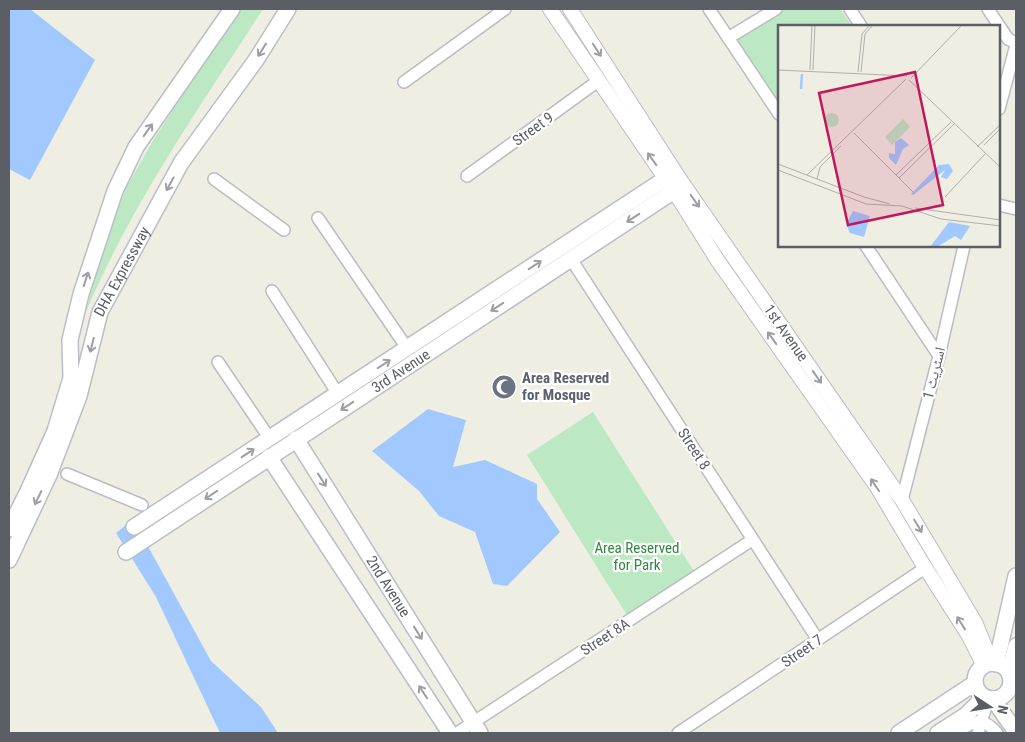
<svg xmlns="http://www.w3.org/2000/svg" width="1025" height="742" viewBox="0 0 1025 742" font-family="'Roboto Condensed','Noto Naskh Arabic',sans-serif">
<style>
.green{fill:#bde8c4}
.water{fill:#a2c9ff}
.lines{fill:none;stroke-linecap:round;stroke-linejoin:round}
.minor-casing{stroke:#bbbcc3;stroke-width:14}
.tertiary-casing{stroke:#bbbcc3;stroke-width:16}
.secondary-casing{stroke:#bbbec5;stroke-width:18}
.minor{stroke:#fff;stroke-width:11}
.tertiary{stroke:#fff;stroke-width:14}
.secondary{stroke:#fff;stroke-width:15}
.oneway{stroke:#9d9ea3}
.labels{text-anchor:middle;stroke-width:4.5;stroke-linejoin:round;paint-order:stroke}
.street-label{font-size:15px;fill:#5b5e65;stroke:#fff}
.worship-label{font-size:15px;font-weight:bold;fill:#5b616d;stroke:#fff;text-anchor:start}
.park-label{font-size:15px;fill:#2f8740;stroke:#fff}
.inset-river{fill:none;stroke:#a2c9ff;stroke-width:2.5}
.inset-road{fill:none;stroke:#b0b0ad;stroke-width:1}
.view{fill:#c2185b;fill-opacity:0.15;stroke:#c2185b;stroke-width:2.5}
.inset-edge{fill:none;stroke:#5b5e65;stroke-width:2.5}
</style>
<rect width="100%" height="100%" fill="#efeee3"/>
<!-- green -->
<g class="green">
<path d="M239,9h24c-63,98 -131,194 -177,303l12,-49 28,-75 28,-49z"/>
<polygon points="781,9 840,9 852,26 779,26 779,102 735,36"/>
<polygon points="593,412 697,576 630,620 527,455"/>
</g>
<!-- water -->
<g class="water">
<polygon points="9,9 30,9 95,60 30,180 9,169"/>
<polygon points="428,409 466,420 453,467 485,460 537,484 537,499 560,532 507,586 493,584 475,532 439,516 419,491 372,451"/>
<polygon points="133,519 211,661 261,707 278,733 220,733 156,597 116,533"/>
</g>
<g class="lines">
<defs>
<g id="minor">
<polyline points="709,9 779,114"/>
<polyline points="850,9 861,26"/>
<polyline points="988,9 1008,39 1016,43"/>
<polyline points="728,38 776,9"/>
<polyline points="404,82 505,9"/>
<polyline points="999,109 1016,45"/>
<polyline points="467,176 598,81"/>
<polyline points="214,179 284,230"/>
<polyline points="999,205 1016,209"/>
<polyline points="318,218 407,348"/>
<polyline points="866,246 939,356"/>
<polyline points="571,259 818,640"/>
<polyline points="272,291 338,394"/>
<polyline points="218,362 270,439"/>
<polyline points="67,474 142,505"/>
<polyline points="902,500 939,356 964,246"/>
<polyline points="457,733 752,540"/>
<polyline points="678,733 925,568"/>
<path d="M955,733c17,-11 27,-18 42,0"/>
<polyline points="978,733 988,699"/>
</g>
<g id="tertiary">
<polyline points="550,9 674,191 718,261 877,487 921,561 969,636 984,666"/>
<polyline points="570,9 681,181 902,500 975,622 992,664"/>
</g>
<g id="secondary">
<path id="s1" d="M296,439l184,294"/>
<polyline points="269,457 450,733"/>
<polyline points="134,527 665,179"/>
<polyline points="9,529 28,491 55,431 71,378 70,340 81,294 115,191 136,147 232,9"/>
<path id="s2" d="M126,552l548,-361"/>
<path id="s3" d="M9,560l40,-85 30,-79 21,-84 81,-149 75,-103 32,-51"/>
<circle cx="993" cy="681" r="18"/>
<polyline points="996,664 1016,576"/>
<polyline points="1009,673 1016,646"/>
<polyline points="993,699 1016,732"/>
<polyline points="899,733 975,683"/>
<polyline points="938,733 966,715 984,697"/>
</g>
</defs>
<!-- minor casing -->
<use href="#minor" class="minor-casing"/>
<!-- tertiary casing -->
<use href="#tertiary" class="tertiary-casing"/>
<!-- secondary casing -->
<use href="#secondary" class="secondary-casing"/>
<!-- minor -->
<use href="#minor" class="minor"/>
<!-- tertiary -->
<use href="#tertiary" class="tertiary"/>
<!-- secondary -->
<use href="#secondary" class="secondary"/>
</g>
<!-- one-way arrows -->
<defs><path id="oneway-shaft" d="M-6 0H5M1.5-3L5.5 0L1.5 3" fill="none" stroke-width="1.6" stroke-linecap="round" stroke-linejoin="round" transform="scale(1.25)"/></defs>
<g class="oneway">
<use href="#oneway-shaft" transform="translate(262 50) rotate(122)"/>
<use href="#oneway-shaft" transform="translate(597 50) rotate(57)"/>
<use href="#oneway-shaft" transform="translate(148 130) rotate(-55)"/>
<use href="#oneway-shaft" transform="translate(652 159) rotate(-125)"/>
<use href="#oneway-shaft" transform="translate(170 184) rotate(119)"/>
<use href="#oneway-shaft" transform="translate(695 201) rotate(55)"/>
<use href="#oneway-shaft" transform="translate(633 218) rotate(147)"/>
<use href="#oneway-shaft" transform="translate(535 265) rotate(-33)"/>
<use href="#oneway-shaft" transform="translate(86 279) rotate(-72)"/>
<use href="#oneway-shaft" transform="translate(497 307) rotate(147)"/>
<use href="#oneway-shaft" transform="translate(772 338) rotate(-125)"/>
<use href="#oneway-shaft" transform="translate(92 345) rotate(104)"/>
<use href="#oneway-shaft" transform="translate(384 364) rotate(-33)"/>
<use href="#oneway-shaft" transform="translate(817 377) rotate(55)"/>
<use href="#oneway-shaft" transform="translate(347 406) rotate(147)"/>
<use href="#oneway-shaft" transform="translate(248 453) rotate(-33)"/>
<use href="#oneway-shaft" transform="translate(322 480) rotate(58)"/>
<use href="#oneway-shaft" transform="translate(875 485) rotate(-124)"/>
<use href="#oneway-shaft" transform="translate(211 495) rotate(146)"/>
<use href="#oneway-shaft" transform="translate(38 498) rotate(116)"/>
<use href="#oneway-shaft" transform="translate(918 526) rotate(59)"/>
<use href="#oneway-shaft" transform="translate(961 623) rotate(-122)"/>
<use href="#oneway-shaft" transform="translate(418 633) rotate(58)"/>
<use href="#oneway-shaft" transform="translate(423 692) rotate(-123)"/>
</g>
<!-- icons -->
<defs>
<symbol id="mosque-disc" viewBox="-11 -11 22 22"><circle r="9.5" fill="#6b7280" stroke="#fff"/><path d="M3.5-4.9A6 6 0 1 0 3.5 4.9A5 5 0 1 1 3.5-4.9Z" fill="#fff"/></symbol>
</defs>
<g fill-rule="evenodd">
<use href="#mosque-disc" x="490" y="373" width="28" height="28"/>
</g>
<g class="labels">
<!-- street labels -->
<g class="street-label">
<text transform="translate(533 129) rotate(-36)" y="5">Street 9</text>
<text dy="5" stroke="none"><textPath href="#s3" startOffset="311">DHA Expressway</textPath></text>
<text transform="translate(786 333) rotate(55)" y="5">1st Avenue</text>
<text dy="5" stroke="none"><textPath href="#s2" startOffset="329">3rd Avenue</textPath></text>
<text transform="translate(934 373) rotate(-76)" y="5">اسٹریٹ 1</text>
<text transform="translate(694 449) rotate(57)" y="5">Street 8</text>
<text dy="5" stroke="none"><textPath href="#s1" startOffset="174">2nd Avenue</textPath></text>
<text transform="translate(605 637) rotate(-33)" y="5">Street 8A</text>
<text transform="translate(802 651) rotate(-34)" y="5">Street 7</text>
</g>
<!-- worship labels -->
<g class="worship-label">
<text x="522" y="383">Area Reserved<tspan x="522" dy="17">for Mosque</tspan></text>
</g>
<!-- park labels -->
<g class="park-label">
<text x="637" y="553">Area Reserved<tspan x="637" dy="17">for Park</tspan></text>
</g>
</g>
<!-- overview -->
<g transform="translate(778 25)">
<rect width="222" height="222" fill="#efeee3"/>
<path d="M47 95a7 7 0 1 1 14 0a7 7 0 1 1-14 0ZM125,94l7,8 -18,18 -7,-8z" fill="#bde8c4"/>
<path d="M123,113l8,7 -6,4 -7,16 -7,-7v-5l6,1v-12zM171,139l4,7 -6,8 -6,-2 4,-7 -32,25 -2,-1 28,-29zM75,186l17,5 -6,21 -14,-4 -4,-9zM171,197l21,4 -9,14 -6,-4 -18,11h-7z" fill="#a2c9ff"/>
<path class="inset-river" d="M23,64l1,-15"/>
<path class="inset-road" d="M0,45l129,6M32,45l2,-45M35,45l2,-45M80,47l4,-38 8,-9M83,47l4,-38 8,-9M133,53l51,-53M131,55l92,88M76,108l61,61M206,120l16,-16M199,122l24,-23M0,139l86,33 26,7M0,145l88,34 36,2 39,13 60,7M29,150l99,-96M118,150l55,-53M121,153l55,-54M39,154l3,-12 21,-21M167,172l40,-43M137,183l86,12"/>
<path class="view" d="M137,47l28,133 -95,20 -29,-132z"/>
<rect width="222" height="222" class="inset-edge"/>
</g>
<!-- border -->
<rect width="1025" height="742" fill="none" stroke="#5b5e65" stroke-width="20"/>
<!-- north arrow -->
<g transform="translate(990 707) rotate(102)" stroke="#ffffff" stroke-width="4" paint-order="stroke">
<path d="M0-4L9 19L0 12L-9 19Z" fill="#5b5e65"/>
<text y="-8" font-size="14" font-weight="bold" text-anchor="middle" fill="#5b5e65">N</text>
</g>
</svg>
